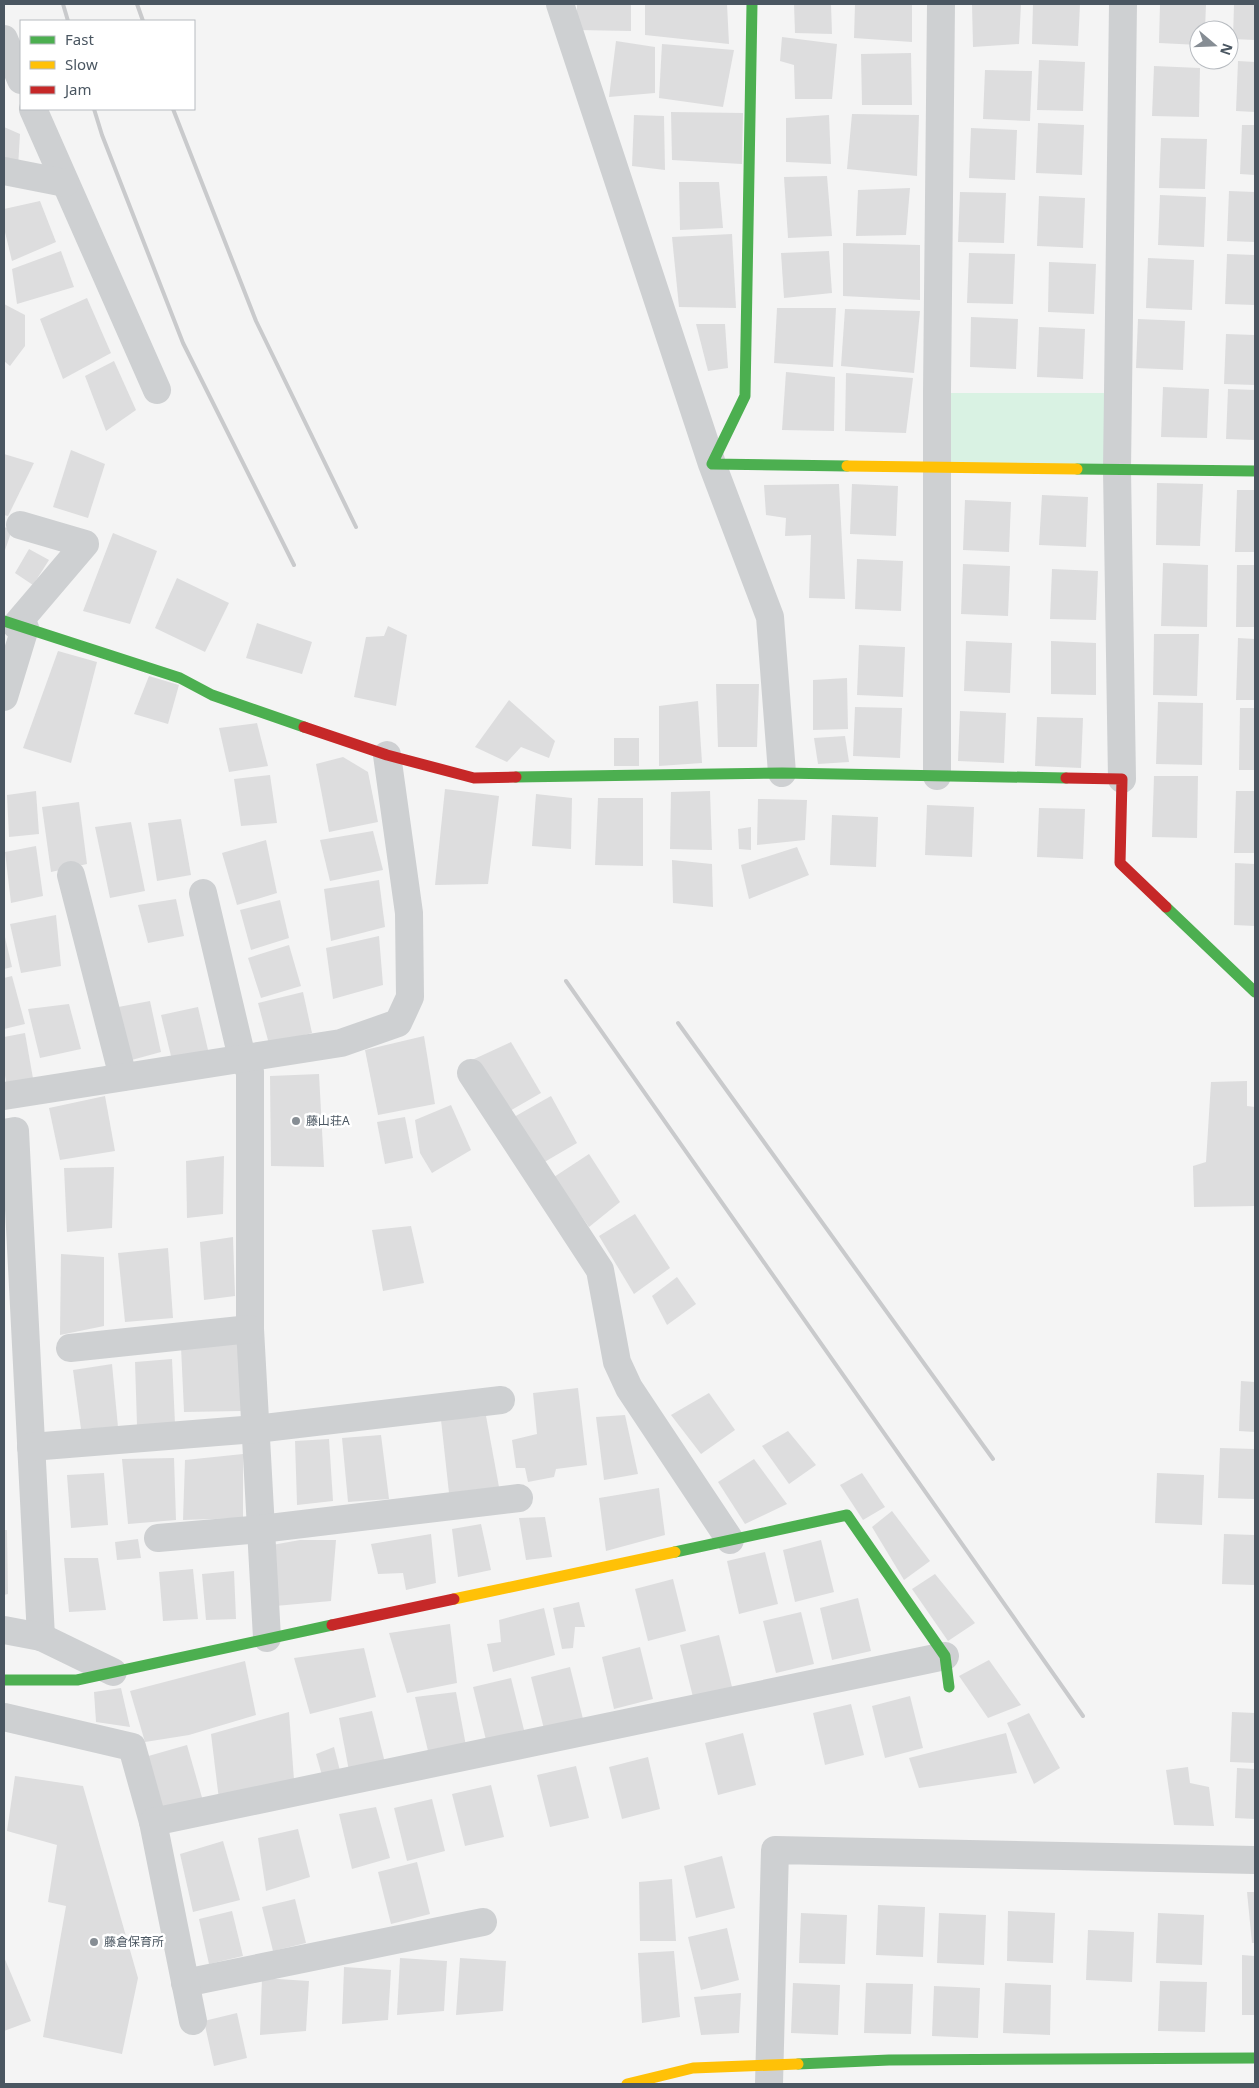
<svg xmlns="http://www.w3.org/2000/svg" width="1259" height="2088" viewBox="0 0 1259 2088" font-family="'Noto Sans','Noto Sans JP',sans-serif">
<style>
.green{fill:#d9f2e3}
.building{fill:#ddddde}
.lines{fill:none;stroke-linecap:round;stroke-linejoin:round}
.street{stroke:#ced0d2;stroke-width:28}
.fast{stroke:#4caf50;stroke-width:11}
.slow{stroke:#ffc107;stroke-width:11}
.jam{stroke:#c62828;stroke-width:11}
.rail{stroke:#c9cacc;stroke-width:4}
.poi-dot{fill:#868d94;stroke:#fff;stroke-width:2}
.labels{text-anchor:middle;stroke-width:5;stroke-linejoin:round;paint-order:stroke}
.poi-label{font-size:12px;fill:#4a5661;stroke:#fff;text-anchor:start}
</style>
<rect width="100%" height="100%" fill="#f4f4f4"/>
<!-- green -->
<polygon class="green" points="937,393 1119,393 1117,470 937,468"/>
<!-- building -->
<g class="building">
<polygon points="577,4 631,4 631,31 577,30"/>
<polygon points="645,4 727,4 729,44 645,35"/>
<polygon points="794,4 831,4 832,34 795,33"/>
<polygon points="855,4 912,4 912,42 854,38"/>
<polygon points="972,4 1021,4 1019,44 973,47"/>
<polygon points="1033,4 1080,4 1078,46 1032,44"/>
<polygon points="1160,4 1206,4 1205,30 1199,30 1199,45 1159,43"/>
<polygon points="1234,4 1255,4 1255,40 1233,39"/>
<polygon points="782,37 837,44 832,99 795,99 794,65 780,61"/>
<polygon points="616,41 655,47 655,93 609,97"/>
<polygon points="662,44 734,50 723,107 659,98"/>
<polygon points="911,53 912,105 862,105 861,54"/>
<polygon points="1039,60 1085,62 1083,111 1037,110"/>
<polygon points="1238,61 1255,62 1255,112 1236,111"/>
<polygon points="1154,66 1200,68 1199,117 1152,116"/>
<polygon points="985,70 1032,71 1030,121 983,119"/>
<polygon points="671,112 743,113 742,164 672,160"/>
<polygon points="852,114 919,115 917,176 847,169"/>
<polygon points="634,115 664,116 665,170 632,166"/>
<polygon points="829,115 831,164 786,162 786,118"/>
<polygon points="1038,123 1084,125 1082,175 1036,173"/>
<polygon points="1242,125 1255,125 1255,175 1240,174"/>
<polygon points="4,127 20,134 18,167 4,164"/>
<polygon points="971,128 1017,130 1015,180 969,178"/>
<polygon points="1161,138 1207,139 1205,189 1159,188"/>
<polygon points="827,176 832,236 788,238 784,177"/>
<polygon points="679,182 719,182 723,228 680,230"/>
<polygon points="910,188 906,235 856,236 858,190"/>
<polygon points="1229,191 1255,192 1255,242 1227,241"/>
<polygon points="960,192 1006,193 1004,243 958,242"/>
<polygon points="1160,195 1206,197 1204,247 1158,245"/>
<polygon points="1039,196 1085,198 1083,248 1037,246"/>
<polygon points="40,201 56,242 12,261 4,228 4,209"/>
<polygon points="732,234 736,308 679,307 672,237"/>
<polygon points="843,243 920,245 920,300 843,296"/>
<polygon points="61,251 74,287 17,304 12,269"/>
<polygon points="829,251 832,293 784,298 781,253"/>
<polygon points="969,253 1015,254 1013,304 967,303"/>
<polygon points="1227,254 1255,255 1255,305 1225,304"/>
<polygon points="1148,258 1194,260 1192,310 1146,308"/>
<polygon points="1049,262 1096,264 1094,314 1048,312"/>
<polygon points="87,298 111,353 63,379 40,319"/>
<polygon points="4,304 25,315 25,346 10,366 4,361"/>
<polygon points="777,308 836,308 833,367 774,363"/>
<polygon points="845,309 920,311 914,373 841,366"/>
<polygon points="971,317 1018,319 1016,369 970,367"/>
<polygon points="1138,319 1185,321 1183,370 1136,368"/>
<polygon points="696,324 725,324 728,368 708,371"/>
<polygon points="1039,327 1085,329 1083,379 1037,377"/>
<polygon points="1226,334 1255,335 1255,385 1224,384"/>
<polygon points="114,361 136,410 106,431 85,376"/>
<polygon points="786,372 835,377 834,431 782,430"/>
<polygon points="846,373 913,378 906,433 845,431"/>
<polygon points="1163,387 1209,389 1207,438 1161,437"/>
<polygon points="1228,389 1255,390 1255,440 1226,439"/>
<polygon points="71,450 105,464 88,518 53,507"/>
<polygon points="4,454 34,463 8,516 4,515"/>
<polygon points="1157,483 1203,484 1200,546 1156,545"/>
<polygon points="839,484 845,599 809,598 811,535 785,536 786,518 766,515 764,485"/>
<polygon points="852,484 898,486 896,536 850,534"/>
<polygon points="1237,490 1255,490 1255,552 1235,552"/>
<polygon points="1042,495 1088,497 1086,547 1039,545"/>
<polygon points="965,500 1011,502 1009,552 963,550"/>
<polygon points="4,527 12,530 4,553"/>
<polygon points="113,533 157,551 130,624 83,611"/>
<polygon points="29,549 49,560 33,585 15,573"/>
<polygon points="857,559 903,561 901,611 855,609"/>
<polygon points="1163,563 1208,565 1207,627 1161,626"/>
<polygon points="963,564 1010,566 1008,616 961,614"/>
<polygon points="1237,565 1255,565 1255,627 1236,627"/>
<polygon points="1052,569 1098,571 1096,620 1050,619"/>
<polygon points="177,578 229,603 205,652 155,628"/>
<polygon points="257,623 312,642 302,674 246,658"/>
<polygon points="388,626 407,635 396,706 354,697 366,637 384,636"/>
<polygon points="1154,634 1199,634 1197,696 1153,695"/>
<polygon points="1238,638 1255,639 1255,700 1236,700"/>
<polygon points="966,641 1012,643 1010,693 964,691"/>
<polygon points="1051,641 1096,643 1096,695 1051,694"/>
<polygon points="859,645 905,647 903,697 857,695"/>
<polygon points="58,651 97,662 71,763 23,748"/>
<polygon points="149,676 179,685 168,724 134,714"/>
<polygon points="847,678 848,729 813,730 813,680"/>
<polygon points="716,684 759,684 757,747 718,747"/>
<polygon points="509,700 555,741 549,758 521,747 507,762 475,747"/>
<polygon points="698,701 702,763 659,766 659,706"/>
<polygon points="1158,702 1203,703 1202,765 1156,764"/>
<polygon points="855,707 902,708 900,758 853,756"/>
<polygon points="1240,708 1255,708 1255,770 1239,770"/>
<polygon points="960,711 1006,713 1004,763 958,761"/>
<polygon points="1037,717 1083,718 1081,768 1035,766"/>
<polygon points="257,723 268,766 229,772 219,728"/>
<polygon points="845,736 849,762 818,764 814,738"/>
<rect x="614" y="738" width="25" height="28"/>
<polygon points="343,757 368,772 378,822 329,832 316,764"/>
<polygon points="270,775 277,823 241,826 234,779"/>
<polygon points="1154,776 1198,776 1197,838 1152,837"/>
<polygon points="445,789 499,796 488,884 435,885"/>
<polygon points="36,791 39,834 9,837 7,795"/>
<polygon points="710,791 712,850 670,849 671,792"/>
<polygon points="1236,791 1255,791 1255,853 1234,853"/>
<polygon points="536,794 572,798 571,849 532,846"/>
<polygon points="598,798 643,798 643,866 595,865"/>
<polygon points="758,799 807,800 805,840 757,845"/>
<polygon points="79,802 87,864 51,872 42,807"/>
<polygon points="927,805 974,807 972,857 925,855"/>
<polygon points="1039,808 1085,809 1083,859 1037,857"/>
<polygon points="832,815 878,817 876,867 830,865"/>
<polygon points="181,819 191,875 157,881 148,823"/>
<polygon points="131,822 145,891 110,898 95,827"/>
<polygon points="751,827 751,850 739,849 738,829"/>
<polygon points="373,831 383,870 330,881 320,840"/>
<polygon points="266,840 277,893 237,905 222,853"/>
<polygon points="36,846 43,896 11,903 5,852"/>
<polygon points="797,847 809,875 749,899 741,865"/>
<polygon points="672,860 712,864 713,907 673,903"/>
<polygon points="1235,863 1255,864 1255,926 1234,925"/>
<polygon points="379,880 385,927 331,941 324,889"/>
<polygon points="176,899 184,936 148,943 138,905"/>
<polygon points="280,900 289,938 251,950 240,910"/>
<polygon points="56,915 61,966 21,973 10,924"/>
<polygon points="4,933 12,967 4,969"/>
<polygon points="379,936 383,985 333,999 326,948"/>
<polygon points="289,945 301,986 261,998 248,958"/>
<polygon points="12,976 25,1024 4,1029 4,978"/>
<polygon points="303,992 312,1033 269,1044 258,1003"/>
<polygon points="150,1001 161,1052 128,1061 113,1008"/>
<polygon points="69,1004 81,1049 40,1058 28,1009"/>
<polygon points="198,1007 208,1050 172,1060 161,1015"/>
<polygon points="25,1033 34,1084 7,1088 4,1069 4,1037"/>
<polygon points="424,1036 435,1104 378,1115 365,1050"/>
<polygon points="511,1042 541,1093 508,1112 472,1060"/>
<polygon points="319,1074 324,1167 271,1166 270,1076"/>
<polygon points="1247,1081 1247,1106 1255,1107 1255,1206 1194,1207 1193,1166 1206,1162 1211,1082"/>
<polygon points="105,1096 115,1151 60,1160 49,1108"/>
<polygon points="551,1096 577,1143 541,1164 514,1117"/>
<polygon points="451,1105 471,1150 432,1173 420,1153 415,1120"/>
<polygon points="405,1117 413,1158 385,1164 377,1122"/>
<polygon points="589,1154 620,1202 589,1227 554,1177"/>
<polygon points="224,1156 223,1214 187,1218 186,1161"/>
<polygon points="114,1167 112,1228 67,1232 64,1168"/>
<polygon points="635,1214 670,1268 634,1294 599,1236"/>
<polygon points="411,1226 424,1283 383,1291 372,1230"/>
<polygon points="233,1237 235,1296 204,1300 200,1242"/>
<polygon points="168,1248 173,1318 125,1322 118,1253"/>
<polygon points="61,1254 104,1257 104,1326 60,1335"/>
<polygon points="677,1277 696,1304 667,1325 652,1296"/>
<polygon points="240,1343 241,1411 184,1412 181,1347"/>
<polygon points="172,1359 175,1424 137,1426 135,1362"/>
<polygon points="112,1364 118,1427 81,1429 73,1370"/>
<polygon points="1241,1381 1255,1382 1255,1432 1239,1431"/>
<polygon points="578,1388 587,1465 556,1469 554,1477 528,1482 525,1468 516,1468 512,1440 537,1434 533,1393"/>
<polygon points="709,1393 735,1430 701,1454 671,1415"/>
<polygon points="625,1415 638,1474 604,1480 596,1417"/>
<polygon points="486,1416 499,1487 449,1493 441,1420"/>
<polygon points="788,1431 816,1465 789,1484 762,1446"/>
<polygon points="381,1435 389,1499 348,1502 342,1438"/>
<polygon points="329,1439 333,1501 297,1505 295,1441"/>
<polygon points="1220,1448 1255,1449 1255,1499 1218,1498"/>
<polygon points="243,1454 243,1518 183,1520 185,1460"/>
<polygon points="174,1458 176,1520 128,1524 122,1459"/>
<polygon points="754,1459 787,1504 745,1524 718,1482"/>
<polygon points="104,1473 108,1525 71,1528 67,1475"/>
<polygon points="862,1473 885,1507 863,1520 840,1485"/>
<polygon points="1157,1473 1204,1475 1202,1525 1155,1523"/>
<polygon points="659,1488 665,1535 606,1551 599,1498"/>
<polygon points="892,1511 930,1561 904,1580 872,1527"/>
<polygon points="545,1517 552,1557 526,1560 519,1518"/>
<polygon points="481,1524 491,1570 458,1577 452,1529"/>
<polygon points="4,1530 7,1530 8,1594 4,1595"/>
<polygon points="431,1534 436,1583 406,1590 403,1573 378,1574 371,1544"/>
<polygon points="1224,1534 1255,1535 1255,1585 1222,1584"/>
<polygon points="138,1539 141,1558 117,1560 115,1542"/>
<polygon points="300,1540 336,1540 331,1601 275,1606 272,1545"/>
<polygon points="821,1540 834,1592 795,1602 783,1550"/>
<polygon points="765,1552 778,1604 739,1614 727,1561"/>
<polygon points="64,1558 98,1558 106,1610 69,1612"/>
<polygon points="193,1569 198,1619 163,1621 159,1572"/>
<polygon points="234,1571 236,1619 206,1620 202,1574"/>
<polygon points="935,1574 975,1623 948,1641 912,1589"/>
<polygon points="673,1579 686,1631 648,1641 635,1589"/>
<polygon points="858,1598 871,1651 832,1660 820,1608"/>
<polygon points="579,1602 585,1627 575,1627 573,1648 562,1649 553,1608"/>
<polygon points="544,1608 555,1655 493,1672 487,1644 501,1642 499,1620"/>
<polygon points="801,1612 814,1664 776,1673 763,1621"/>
<polygon points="450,1624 457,1683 407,1693 389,1633"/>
<polygon points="719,1635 732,1687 693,1697 680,1645"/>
<polygon points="640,1647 653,1699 614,1709 602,1657"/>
<polygon points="364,1648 376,1697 310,1714 294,1658"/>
<polygon points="989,1660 1021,1705 988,1718 959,1676"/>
<polygon points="245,1661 256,1715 189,1735 145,1742 130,1691"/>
<polygon points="570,1667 583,1719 544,1729 531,1677"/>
<polygon points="511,1678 524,1730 486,1740 473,1687"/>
<polygon points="121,1688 130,1727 96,1722 94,1692"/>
<polygon points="456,1692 466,1746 429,1755 415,1697"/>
<polygon points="910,1696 923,1748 885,1758 872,1706"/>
<polygon points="851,1704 864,1755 825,1765 813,1713"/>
<polygon points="372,1711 385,1763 349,1771 339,1718"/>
<polygon points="289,1712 294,1780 220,1808 211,1734"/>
<polygon points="1232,1712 1255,1713 1255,1763 1230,1762"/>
<polygon points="1029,1713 1060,1768 1034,1784 1007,1723"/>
<polygon points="743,1733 756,1785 718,1795 705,1743"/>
<polygon points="1006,1733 1017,1773 919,1788 909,1758"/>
<polygon points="187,1745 203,1801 158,1815 145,1757"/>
<polygon points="334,1747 341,1775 323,1779 316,1754"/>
<polygon points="648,1757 660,1809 622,1819 609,1767"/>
<polygon points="576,1766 589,1818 550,1827 537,1775"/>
<polygon points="1188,1767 1190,1783 1209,1787 1214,1826 1174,1825 1166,1770"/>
<polygon points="1237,1768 1255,1769 1255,1819 1235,1818"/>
<polygon points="15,1776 83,1786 138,1978 122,2054 43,2037 66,1906 48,1902 57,1845 7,1831"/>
<polygon points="491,1785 504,1837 465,1846 452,1794"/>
<polygon points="432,1799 445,1851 407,1861 394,1808"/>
<polygon points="376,1807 390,1858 352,1869 339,1814"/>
<polygon points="298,1829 310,1877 266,1891 258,1838"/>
<polygon points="223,1841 240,1900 193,1912 180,1854"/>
<polygon points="722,1856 735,1908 696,1918 684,1866"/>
<polygon points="417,1862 430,1914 391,1924 378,1872"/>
<polygon points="672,1879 676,1941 640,1941 639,1882"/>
<polygon points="1247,1892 1255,1892 1255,1943 1252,1943"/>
<polygon points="295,1899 306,1943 273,1951 262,1907"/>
<polygon points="878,1905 925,1907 923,1957 876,1955"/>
<polygon points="232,1911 243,1956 209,1964 199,1919"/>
<polygon points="1008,1911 1055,1913 1053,1963 1007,1961"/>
<polygon points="801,1913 847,1915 845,1964 799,1963"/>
<polygon points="939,1913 986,1915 984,1965 937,1963"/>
<polygon points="1158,1913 1204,1915 1202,1965 1156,1963"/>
<polygon points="727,1928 739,1980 701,1990 688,1937"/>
<polygon points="1088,1930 1134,1932 1132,1982 1086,1980"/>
<polygon points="674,1951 680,2017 642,2023 638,1953"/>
<polygon points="1242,1955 1255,1956 1255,2015 1242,2015"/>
<polygon points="4,1957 31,2021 4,2031"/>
<polygon points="400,1958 447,1961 444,2011 397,2015"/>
<polygon points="460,1958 506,1961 503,2011 456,2015"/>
<polygon points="344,1967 391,1970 388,2020 342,2024"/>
<polygon points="262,1978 309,1981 306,2031 260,2035"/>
<polygon points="1160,1981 1207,1982 1205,2032 1158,2031"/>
<polygon points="793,1983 840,1985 838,2035 791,2033"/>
<polygon points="866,1983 913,1984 911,2034 864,2033"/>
<polygon points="1005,1983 1051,1985 1050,2035 1003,2033"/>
<polygon points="934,1986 980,1988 978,2038 932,2036"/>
<polygon points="741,1993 739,2033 701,2035 694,1997"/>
<polygon points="237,2013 247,2058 214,2066 204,2021"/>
</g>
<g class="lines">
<!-- street -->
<g class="street">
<polyline points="560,4 712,464 770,617 782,773"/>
<polyline points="4,39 21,80"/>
<polyline points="33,109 157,390"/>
<polyline points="4,171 65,183"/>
<polyline points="16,625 85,544 20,525"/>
<polyline points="4,697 25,628"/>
<polyline points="937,776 937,393 941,4"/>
<polyline points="1122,779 1117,470 1123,4"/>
<polyline points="71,875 123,1077"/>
<polyline points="203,893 242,1058 250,1071 250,1329 267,1638"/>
<polyline points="471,1073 600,1270 617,1362 629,1388 730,1540"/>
<polyline points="4,1096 341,1043 398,1023 410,997 409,913 387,755"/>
<polyline points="4,1133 15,1131 41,1637"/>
<polyline points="70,1348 250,1329"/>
<polyline points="31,1447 256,1429 501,1400"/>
<polyline points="158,1538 261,1529 519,1498"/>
<polyline points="4,1630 41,1637 113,1672"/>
<polyline points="4,1717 132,1747 153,1822"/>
<polyline points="185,1983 483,1922"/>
<polyline points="193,2021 153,1822 945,1656"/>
<polyline points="769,2084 775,1850 1255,1860"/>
</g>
<!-- fast -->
<g class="fast">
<polyline points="752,4 745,396 712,464 847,466"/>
<polyline points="1077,469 1255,471"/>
<polyline points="4,621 180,678 212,695 304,727"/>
<polyline points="516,777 782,773 1066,778"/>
<polyline points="1166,907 1255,992"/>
<polyline points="675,1552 847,1515 945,1656 949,1687"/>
<polyline points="4,1680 77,1680 332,1625"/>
<polyline points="798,2064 889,2060 1255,2058"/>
</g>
<!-- slow -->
<g class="slow">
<polyline points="847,466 1077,469"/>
<polyline points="454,1599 675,1552"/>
<polyline points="627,2084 693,2068 798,2064"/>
</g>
<!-- jam -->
<g class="jam">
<polyline points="304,727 387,755 474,778 516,777"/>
<polyline points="1066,778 1122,779 1120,863 1166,907"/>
<polyline points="332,1625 454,1599"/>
</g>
<!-- rail -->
<g class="rail">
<polyline points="63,4 68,21"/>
<polyline points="137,4 143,21"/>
<polyline points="94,109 102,135 183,343 294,565"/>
<polyline points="173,109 256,321 356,527"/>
<polyline points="566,981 1083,1716"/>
<polyline points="678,1023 993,1459"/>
</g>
</g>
<!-- markers -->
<g class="poi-dot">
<circle cx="296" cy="1121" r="5"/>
<circle cx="94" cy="1942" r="5"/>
</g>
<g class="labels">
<!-- poi labels -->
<g class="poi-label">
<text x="306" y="1125">藤山荘A</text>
<text x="104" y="1946">藤倉保育所</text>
</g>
</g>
<!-- border -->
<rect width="1259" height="2088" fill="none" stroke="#4a5661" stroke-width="10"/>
<!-- legend -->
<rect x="20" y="20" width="175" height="90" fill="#ffffff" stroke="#b7bbc0"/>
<rect x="30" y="36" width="25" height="8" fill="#4caf50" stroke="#b7bbc0"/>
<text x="65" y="45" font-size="15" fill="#4a5661">Fast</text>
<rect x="30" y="61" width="25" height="8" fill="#ffc107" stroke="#b7bbc0"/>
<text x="65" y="70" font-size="15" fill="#4a5661">Slow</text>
<rect x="30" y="86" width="25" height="8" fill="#c62828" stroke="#b7bbc0"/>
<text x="65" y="95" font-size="15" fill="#4a5661">Jam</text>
<!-- north arrow -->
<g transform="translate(1214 45) rotate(109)"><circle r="24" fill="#ffffff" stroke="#b7bbc0"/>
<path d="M0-4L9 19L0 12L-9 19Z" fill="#868d94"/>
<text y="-8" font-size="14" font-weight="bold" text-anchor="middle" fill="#4a5661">N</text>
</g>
</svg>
